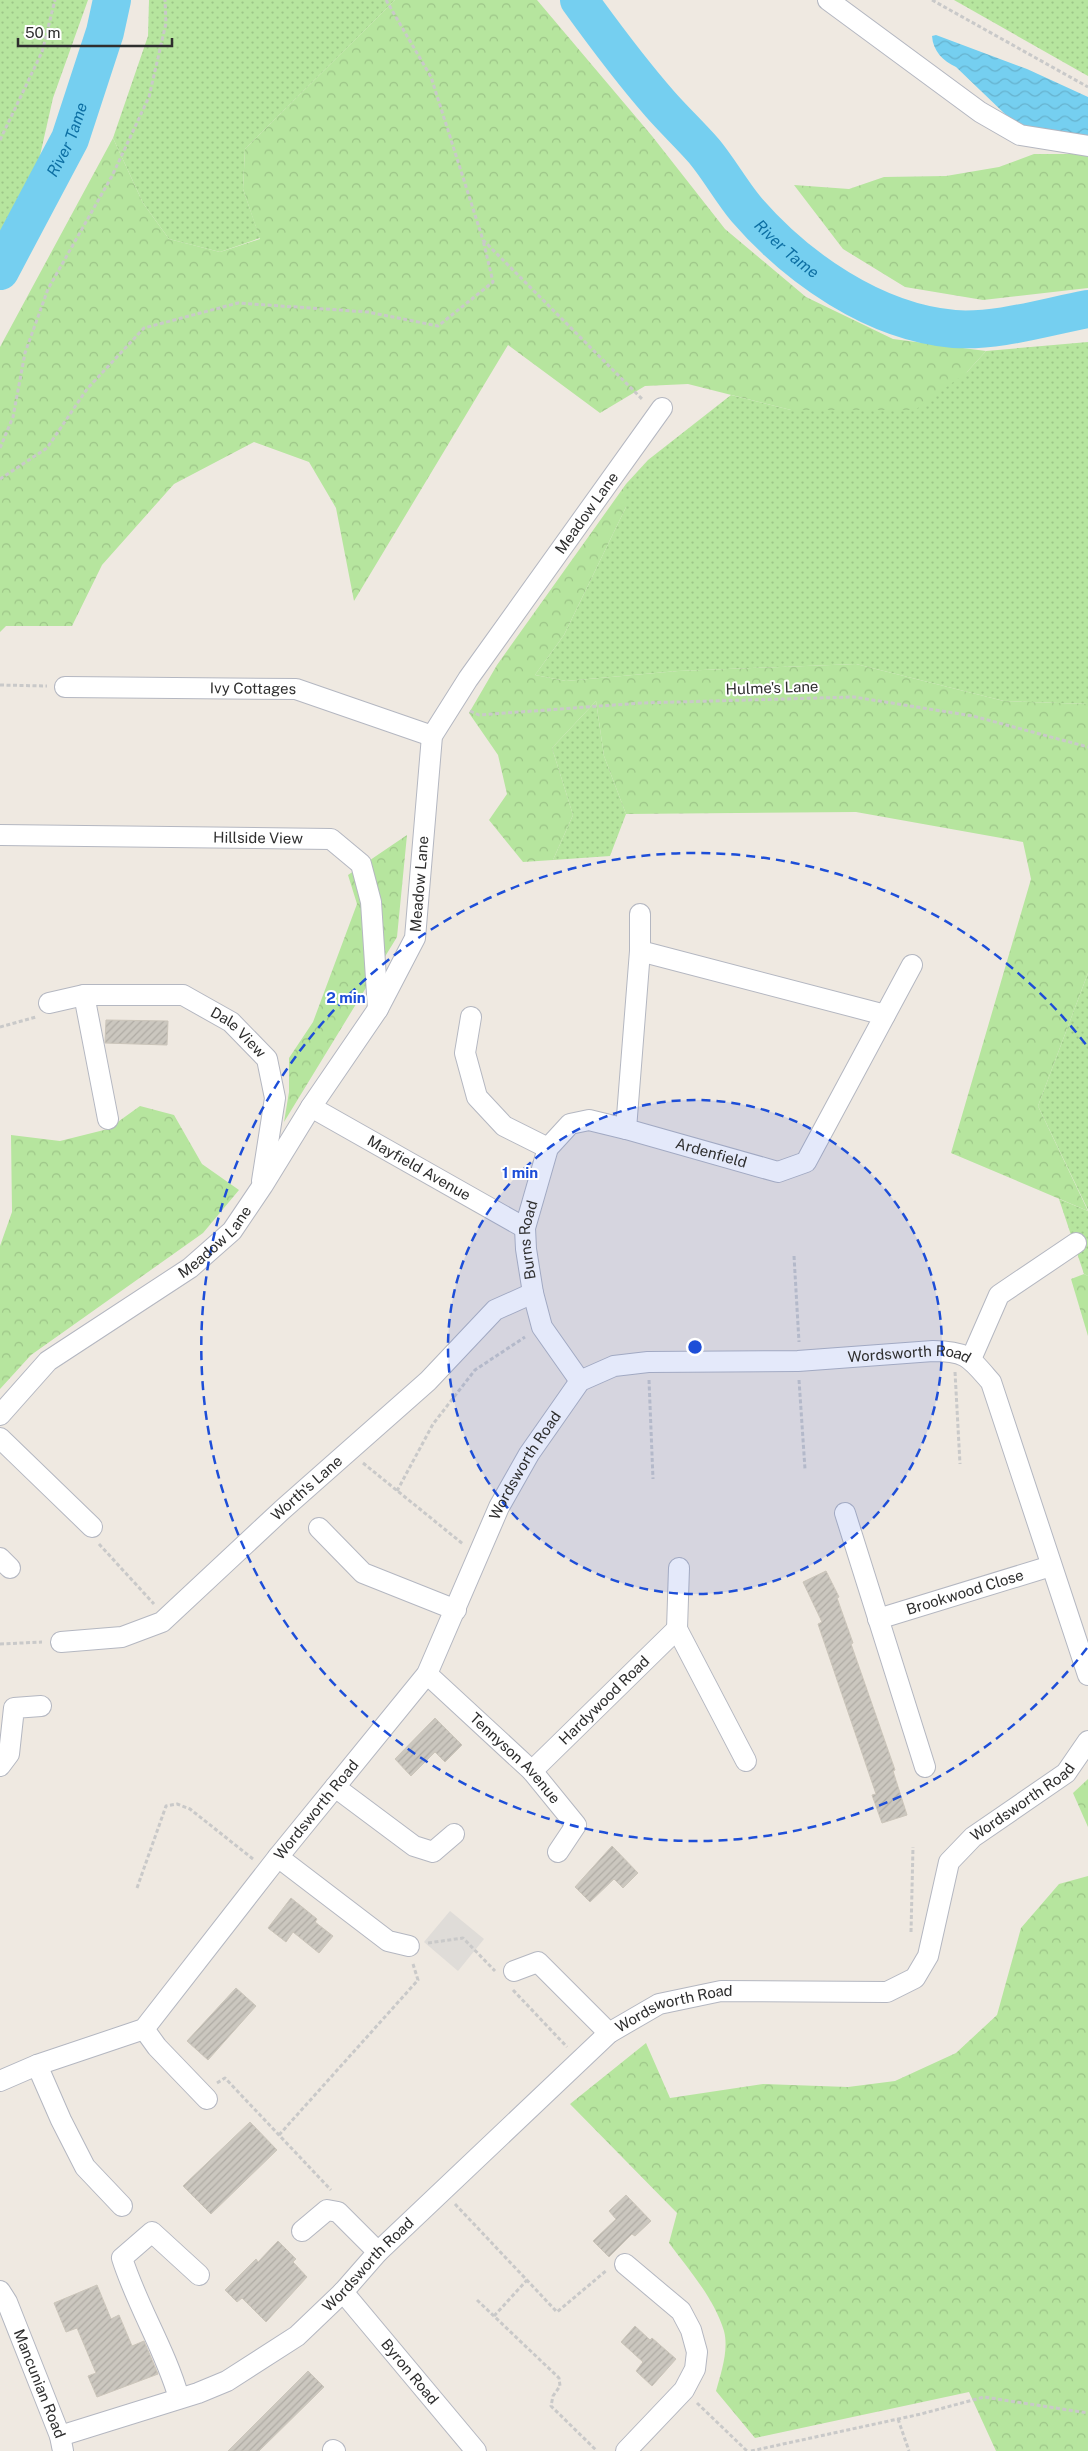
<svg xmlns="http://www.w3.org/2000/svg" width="1088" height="2451" viewBox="0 0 1088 2451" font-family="'Public Sans',sans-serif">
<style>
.grass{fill:url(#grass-dots)}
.forest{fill:url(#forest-crowns)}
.plaza{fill:#dfdcd8}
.water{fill:url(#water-waves)}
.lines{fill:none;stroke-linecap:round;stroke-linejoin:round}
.river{stroke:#75cff0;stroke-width:38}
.building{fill:url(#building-hatch);stroke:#cbc5ba}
.minor-casing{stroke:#b4b7c1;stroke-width:22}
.path{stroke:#c9c9c9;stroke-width:3;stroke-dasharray:4 2.5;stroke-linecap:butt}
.minor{stroke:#fff;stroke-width:20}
.ring{fill:none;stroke:#1d4ed8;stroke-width:2.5;stroke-dasharray:9 6}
.labels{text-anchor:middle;stroke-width:4;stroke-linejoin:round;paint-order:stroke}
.street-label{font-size:15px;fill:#2e2e2e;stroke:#fff}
.water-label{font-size:16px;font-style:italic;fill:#0d6fa3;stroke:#fff}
.centre{fill:#1d4ed8;stroke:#fff;stroke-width:2.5}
.ring-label{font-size:15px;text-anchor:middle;font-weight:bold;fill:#1d4ed8;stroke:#fff;stroke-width:4;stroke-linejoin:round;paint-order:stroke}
</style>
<defs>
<pattern id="grass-dots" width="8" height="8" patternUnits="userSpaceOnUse" patternTransform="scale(1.25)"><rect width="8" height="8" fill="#b6e59e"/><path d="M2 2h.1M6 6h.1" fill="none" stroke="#9dc588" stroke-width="1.8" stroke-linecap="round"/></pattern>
<pattern id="forest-crowns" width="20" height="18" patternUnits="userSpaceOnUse" patternTransform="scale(1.25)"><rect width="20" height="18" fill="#b6e59e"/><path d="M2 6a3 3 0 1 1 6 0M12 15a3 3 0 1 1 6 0" fill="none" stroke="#9dc588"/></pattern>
<pattern id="water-waves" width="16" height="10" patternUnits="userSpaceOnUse" patternTransform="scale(1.25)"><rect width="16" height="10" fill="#75cff0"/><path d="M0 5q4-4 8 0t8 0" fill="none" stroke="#66b2ce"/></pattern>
<pattern id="building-hatch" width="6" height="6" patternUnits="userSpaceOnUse" patternTransform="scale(1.25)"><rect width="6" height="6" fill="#cbc7bf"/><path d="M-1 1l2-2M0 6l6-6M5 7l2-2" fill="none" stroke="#afaba4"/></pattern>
</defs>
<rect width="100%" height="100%" fill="#efe9e1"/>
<!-- grass -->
<g class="grass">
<polygon points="0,0 88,0 53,98 39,160 0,243"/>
<polygon points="149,0 395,0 245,149 243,189 260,238 220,252 169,239 143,203 113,138 148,36"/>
<polygon points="954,0 1088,0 1088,76"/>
<polygon points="1088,342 1088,704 1004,701 856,664 678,671 566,681 535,675 564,635 626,507 626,484 648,460 731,395 791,410 967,372 986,351"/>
<polygon points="596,701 604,756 626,814 610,856 553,860 573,815 552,748"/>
<polygon points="1088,973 1088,1210 1038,1106"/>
<polygon points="1059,1199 1088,1211 1088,1276 1084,1274"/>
</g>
<!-- forest -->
<g class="forest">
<polygon points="395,0 537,0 652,136 725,229 806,297 893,339 986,351 967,372 915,410 791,410 688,384 645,386 600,413 508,345 354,601 336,508 309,462 254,442 174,484 102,565 72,626 6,626 0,632 0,347 113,138 143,203 169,239 220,252 260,239 243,189 245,149"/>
<polygon points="1034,154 1088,154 1088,288 983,300 905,287 843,249 794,185 849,189 884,177 946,176 999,167"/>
<polygon points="626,484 626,507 564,635 535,675 566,681 678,671 856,664 1004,701 1088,704 1088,973 1038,1106 1088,1211 951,1153 1031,879 1023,842 856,812 626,814 604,756 596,701 552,748 573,815 553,860 523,862 489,820 507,794 498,755 469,713 497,665"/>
<polygon points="407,835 397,937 284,1122 289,1092 289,1058 313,1022 357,904 348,875"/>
<polygon points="140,1106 174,1115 202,1164 239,1190 203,1233 31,1355 0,1389 0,1246 12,1212 11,1135 60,1141 108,1129"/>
<polygon points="1084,1274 1088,1276 1088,1336 1071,1279"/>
<polygon points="1088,1779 1088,1827 1073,1793"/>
<path d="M1088,1876v575h-92l-27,-59 -214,46 -39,-47c5,-18 13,-41 8,-60 -10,-33 -35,-61 -55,-88l8,-30 -107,-109 76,-61 24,55 93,-14 85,3 47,-6 61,-28 41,-38 24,-87 38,-44z"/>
</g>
<!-- plaza -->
<polygon class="plaza" points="450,1911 484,1939 458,1971 424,1942"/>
<!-- water -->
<path class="water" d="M936,35l91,34 61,28v41l-15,1 -53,-14 -15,-11 -49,-47c-13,-6 -23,-16 -24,-31z"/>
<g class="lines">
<!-- river -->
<g class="river">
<path id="s1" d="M579,0c26,36 52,71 81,104 14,16 30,31 44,47 15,18 27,40 42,58 51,59 128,113 208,120 44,3 91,-12 134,-20"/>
<path id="s2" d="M0,271l70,-132 35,-107 7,-32"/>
</g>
</g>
<!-- building -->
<g class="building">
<polygon points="106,1020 168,1021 167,1045 105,1043"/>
<polygon points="826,1571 839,1597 837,1598 853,1643 851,1644 895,1770 893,1771 907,1815 882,1823 872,1795 876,1794 818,1624 822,1622 803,1582"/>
<polygon points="435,1718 462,1745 445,1762 435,1752 411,1776 395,1759"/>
<polygon points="612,1846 638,1873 623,1888 614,1879 590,1902 575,1887"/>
<polygon points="291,1898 317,1919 315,1922 333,1936 319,1953 293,1932 286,1942 268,1928"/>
<polygon points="236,1988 256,2006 208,2060 187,2041"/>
<polygon points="250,2122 277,2150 211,2214 183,2186"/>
<polygon points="626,2195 651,2221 635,2236 632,2234 609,2257 593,2241 616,2219 609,2211"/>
<polygon points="278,2241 296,2259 293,2262 307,2277 266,2322 242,2298 237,2302 225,2290 256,2259 258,2262"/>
<polygon points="97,2285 111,2319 119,2315 132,2346 144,2341 158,2374 97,2397 88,2376 96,2373 77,2328 66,2332 54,2303"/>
<polygon points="635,2326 650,2340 652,2338 676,2359 652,2386 636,2371 643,2362 621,2342"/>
<polygon points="308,2371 324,2387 259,2451 228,2451"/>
</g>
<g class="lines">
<defs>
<g id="minor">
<polyline points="828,0 980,112 1020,135 1088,146"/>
<path id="s3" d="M65,687l231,2 136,47"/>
<path id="s4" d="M0,835l331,4 30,25 10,38 7,107"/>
<path id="s5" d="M640,914v37l-14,178 152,43 28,-10 106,-197"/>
<polyline points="640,951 885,1015"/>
<polyline points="84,995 108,1119"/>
<path id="s6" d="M49,1003l35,-8h99l48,27 36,37 8,39 -13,83"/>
<polyline points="471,1017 465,1053 477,1097 504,1126 548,1148"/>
<path id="s7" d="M311,1107l214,121"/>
<polyline points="971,1359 999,1295 1076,1243"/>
<path id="s8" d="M580,1381l-38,-54 -9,-34 -7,-44 -1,-21 23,-80 22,-24 19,-4 37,9"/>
<path id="s9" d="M0,1415l48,-54 142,-93 42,-37 31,-46 48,-78 67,-98 37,-71 17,-202 36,-57 194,-271"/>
<polyline points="0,1438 92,1527"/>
<polyline points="845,1513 925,1767"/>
<polyline points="319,1528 363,1573 456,1610"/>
<polyline points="0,1558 10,1568"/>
<polyline points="679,1568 677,1629 746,1761"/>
<path id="s10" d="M878,1619l173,-53"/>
<path id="s11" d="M61,1642l61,-5 40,-15 120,-112 146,-129 67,-71 38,-17"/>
<path id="s12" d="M427,1674l105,97 44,54 -18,27"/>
<polyline points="0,1766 9,1754 14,1708 41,1706"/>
<path id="s13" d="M532,1771l145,-142"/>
<polyline points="335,1787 414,1846 433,1852 454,1834"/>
<polyline points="278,1857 388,1941 409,1946"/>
<polyline points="514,1971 538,1962 609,2033"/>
<polyline points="144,2029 157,2047 207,2099"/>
<polyline points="37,2065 61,2120 85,2167 122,2206"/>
<path id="s14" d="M0,2081l37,-16 107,-36 134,-172 149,-183 72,-167 30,-53 51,-73 34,-15 34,-4 150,-1 135,-10c34,0 37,7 58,31l97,293"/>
<polyline points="302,2231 327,2210 338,2212 378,2252"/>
<polyline points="625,2264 681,2311 691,2330 697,2352 695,2369 684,2390 626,2451"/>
<path id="s15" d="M0,2291l7,11 53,134 3,15"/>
<path id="s16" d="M343,2292l133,159"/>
<path d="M179,2398c-14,-49 -42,-92 -57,-140l30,-26 47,43"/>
<path id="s17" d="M60,2436l138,-43 29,-12 70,-45 46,-44 35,-40 231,-219 50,-29 62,-13 166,1 28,-14 13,-22 21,-94 24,-25 93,-64 22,-32"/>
<polyline points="333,2450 335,2451"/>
</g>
</defs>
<!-- minor casing -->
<use href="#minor" class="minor-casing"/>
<!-- path -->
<g class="path">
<polyline points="386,0 431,77 483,240 643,400"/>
<polyline points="932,0 1088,87"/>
<polyline points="0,140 42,52 55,0"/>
<polyline points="0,448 13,417 25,353 48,289 112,176 149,97 166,23 165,0"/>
<polyline points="0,479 47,448 87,389 144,328 238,303 368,312 438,326 493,282 483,240"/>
<polyline points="0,685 47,686"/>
<polyline points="470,711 479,715 641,703 854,697 973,716 1088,747"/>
<polyline points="0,1027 36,1017"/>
<polyline points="794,1256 799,1342"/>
<polyline points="955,1372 960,1464"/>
<polyline points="649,1380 653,1479"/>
<polyline points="799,1380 805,1469"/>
<polyline points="363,1463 463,1544"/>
<polyline points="397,1491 433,1424 475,1370 525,1337"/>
<polyline points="99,1544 154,1604"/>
<polyline points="0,1644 42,1642"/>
<polyline points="137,1888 166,1806 177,1804 190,1809 253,1859"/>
<polyline points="911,1932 913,1847"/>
<polyline points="428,1943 463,1938 495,1971"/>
<polyline points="513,1990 567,2047"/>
<polyline points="217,2083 225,2078 331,2190"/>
<polyline points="279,2135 418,1980 413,1964"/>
<polyline points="455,2204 557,2312 607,2270"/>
<polyline points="477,2300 559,2378 560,2386 553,2396 551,2406 597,2451"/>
<polyline points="494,2316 527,2280"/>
<polyline points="697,2403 747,2451"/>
<polyline points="898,2419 909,2451"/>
<polyline points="751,2451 921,2414 984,2397 1088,2413"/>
</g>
<!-- minor -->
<use href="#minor" class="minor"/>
</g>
<!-- distance rings -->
<circle cx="695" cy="1347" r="247" fill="#1d4ed8" fill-opacity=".12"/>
<g class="ring">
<circle cx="695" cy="1347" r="247"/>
<path d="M1087 1648A494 494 0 1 1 1087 1046"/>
</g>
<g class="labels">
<!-- street labels -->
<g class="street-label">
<text dy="5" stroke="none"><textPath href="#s9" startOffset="1118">Meadow Lane</textPath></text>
<text transform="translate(772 688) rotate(-2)" y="5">Hulme's Lane</text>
<text dy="5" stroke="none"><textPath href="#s3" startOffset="188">Ivy Cottages</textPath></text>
<text dy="5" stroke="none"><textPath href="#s4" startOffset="258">Hillside View</textPath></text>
<text dy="5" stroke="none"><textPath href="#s9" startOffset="698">Meadow Lane</textPath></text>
<text dy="5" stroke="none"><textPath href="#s6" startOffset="202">Dale View</textPath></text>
<text dy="5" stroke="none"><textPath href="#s5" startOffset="304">Ardenfield</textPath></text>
<text dy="5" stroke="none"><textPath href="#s7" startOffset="124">Mayfield Avenue</textPath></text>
<text dy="5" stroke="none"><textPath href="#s9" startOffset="278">Meadow Lane</textPath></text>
<text dy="5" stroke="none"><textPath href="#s8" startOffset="155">Burns Road</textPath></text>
<text dy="5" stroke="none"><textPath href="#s14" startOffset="1272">Wordsworth Road</textPath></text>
<text dy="5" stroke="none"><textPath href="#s14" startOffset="838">Wordsworth Road</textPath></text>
<text dy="5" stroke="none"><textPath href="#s11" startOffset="301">Worth's Lane</textPath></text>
<text dy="5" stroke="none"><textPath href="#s10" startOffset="91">Brookwood Close</textPath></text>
<text dy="5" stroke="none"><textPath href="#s13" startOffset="101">Hardywood Road</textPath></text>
<text dy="5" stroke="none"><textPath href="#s12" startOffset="122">Tennyson Avenue</textPath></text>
<text dy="5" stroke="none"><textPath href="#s17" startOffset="1230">Wordsworth Road</textPath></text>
<text dy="5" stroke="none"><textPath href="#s14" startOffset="432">Wordsworth Road</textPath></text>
<text dy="5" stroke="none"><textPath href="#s17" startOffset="765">Wordsworth Road</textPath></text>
<text dy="5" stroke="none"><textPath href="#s17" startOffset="360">Wordsworth Road</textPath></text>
<text dy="5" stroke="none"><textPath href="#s16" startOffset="104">Byron Road</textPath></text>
<text dy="5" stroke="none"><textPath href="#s15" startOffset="101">Mancunian Road</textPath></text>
</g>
<!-- water labels -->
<g class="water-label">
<text dy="6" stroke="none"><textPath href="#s2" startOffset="148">River Tame</textPath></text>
<text dy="6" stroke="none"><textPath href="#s1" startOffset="325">River Tame</textPath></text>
</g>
</g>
<circle cx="695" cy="1347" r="8" class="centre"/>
<g class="ring-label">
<text x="346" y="1003">2 min</text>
<text x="520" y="1178">1 min</text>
</g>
<!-- scale -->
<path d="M18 38v8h154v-8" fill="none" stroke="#2e2e2e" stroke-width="2.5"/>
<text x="25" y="38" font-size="15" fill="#2e2e2e" stroke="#ffffff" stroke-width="4" paint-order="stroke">50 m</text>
</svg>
